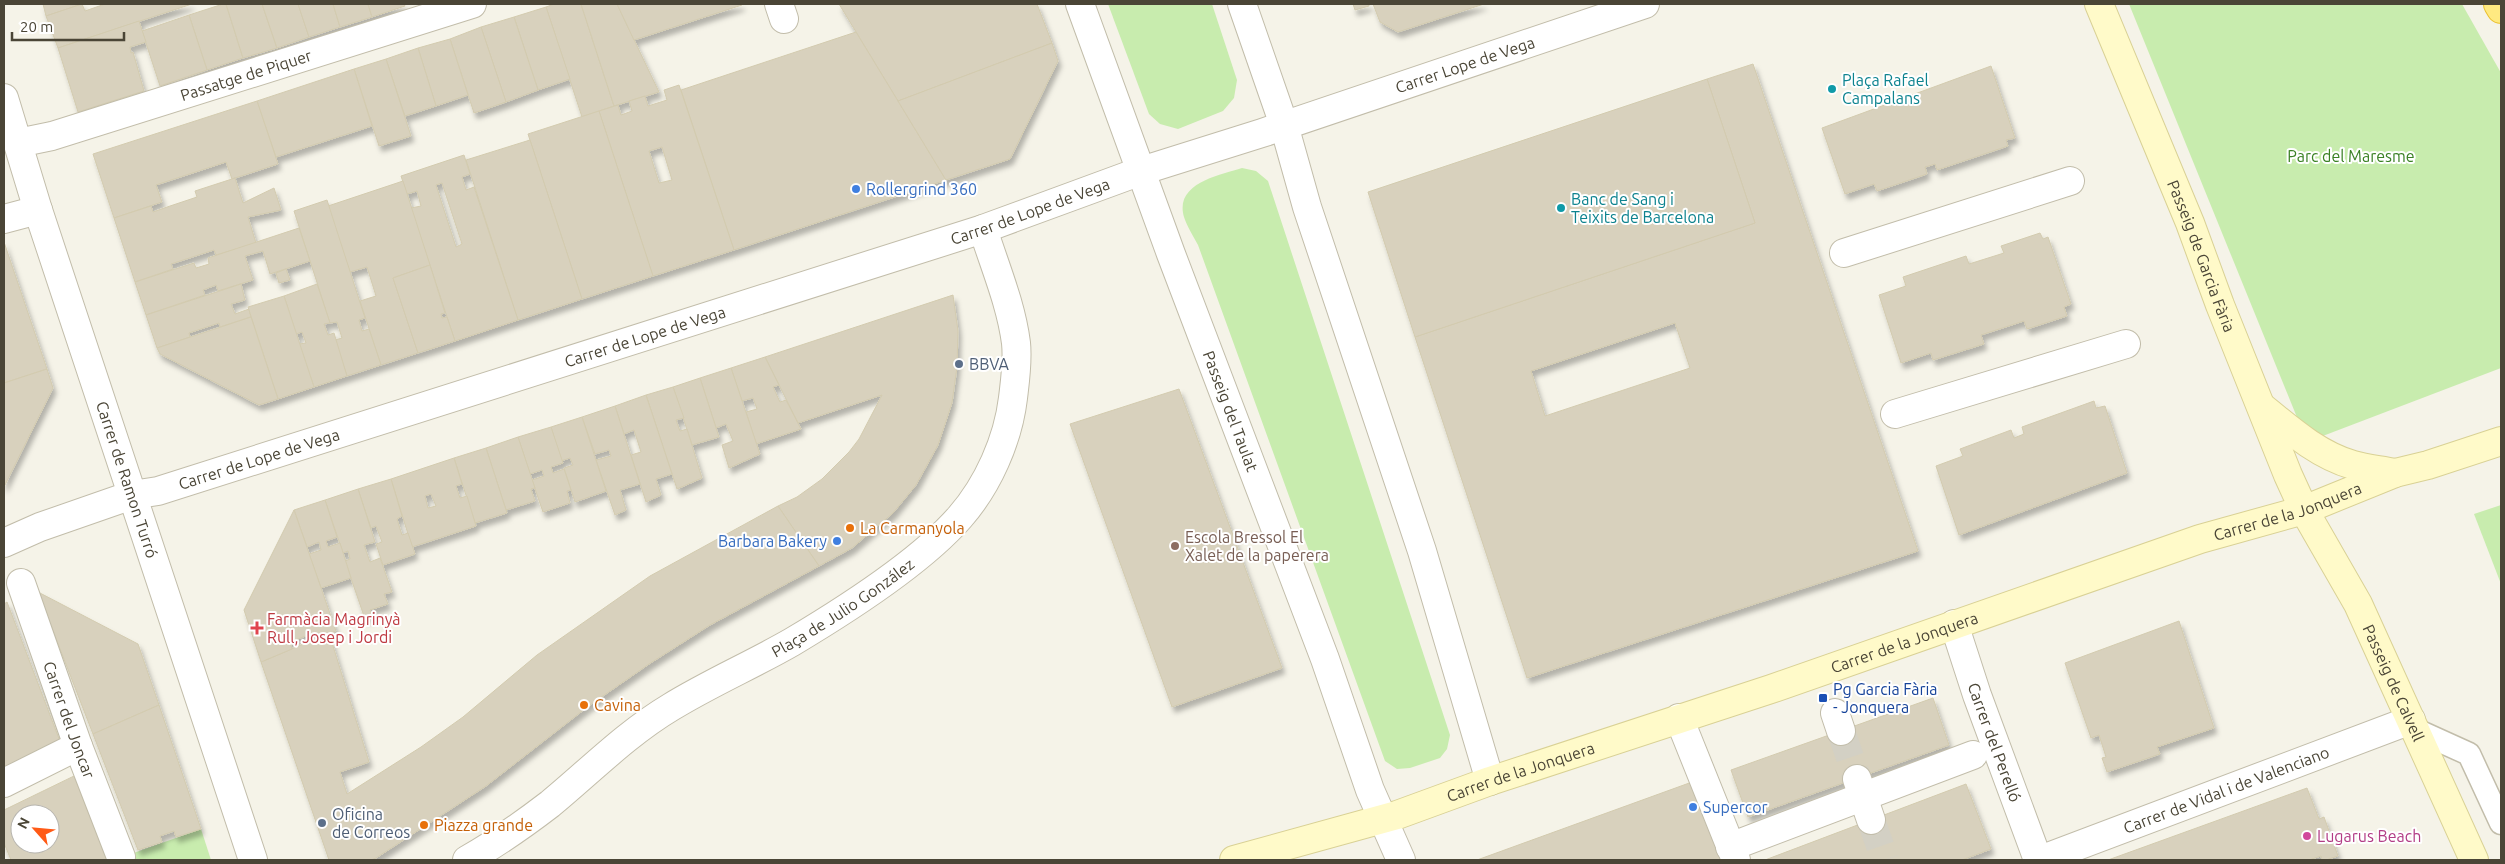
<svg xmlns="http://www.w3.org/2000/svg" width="2505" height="864" viewBox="0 0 2505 864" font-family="Ubuntu,sans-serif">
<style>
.green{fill:#c8ecae}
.building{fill:#d8d1bd;stroke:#d3cbaf;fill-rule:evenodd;filter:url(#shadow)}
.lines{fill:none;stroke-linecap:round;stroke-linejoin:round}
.pedestrian-tunnel{stroke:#d3d0c4;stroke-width:28;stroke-dasharray:28 14;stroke-linecap:butt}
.service-casing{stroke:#c2bdaa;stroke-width:25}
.pedestrian-casing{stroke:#c2bdaa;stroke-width:30}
.minor-casing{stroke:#c2bdaa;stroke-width:30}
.tertiary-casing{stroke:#c2bdaa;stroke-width:30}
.secondary-casing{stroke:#d9d195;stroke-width:30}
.trunk-casing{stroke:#eac02e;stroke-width:30}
.service{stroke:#fff;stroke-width:22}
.pedestrian{stroke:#fff;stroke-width:28}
.minor{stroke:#fff;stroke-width:28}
.tertiary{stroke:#fff;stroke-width:28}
.secondary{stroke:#fffac9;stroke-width:28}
.trunk{stroke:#ffea81;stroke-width:28}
.culture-dot{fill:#0f9aa8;stroke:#fff;stroke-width:2}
.shop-dot{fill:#3f7fe0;stroke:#fff;stroke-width:2}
.service-dot{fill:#5c6f8a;stroke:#fff;stroke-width:2}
.food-dot{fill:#e8710a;stroke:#fff;stroke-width:2}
.education-dot{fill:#8d6e63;stroke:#fff;stroke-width:2}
.health-dot{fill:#e0444e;stroke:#fff;stroke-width:2}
.transit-dot{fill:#1a4fb4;stroke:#fff;stroke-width:2}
.hotel-dot{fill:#d1479c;stroke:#fff;stroke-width:2}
.labels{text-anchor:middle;stroke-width:4;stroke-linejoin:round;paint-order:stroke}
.street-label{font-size:16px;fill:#4a4536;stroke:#fff}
.culture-label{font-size:16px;fill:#0d838f;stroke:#fff;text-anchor:start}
.park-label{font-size:16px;fill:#3a8124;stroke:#fff}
.shop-label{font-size:16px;fill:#366cbe;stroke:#fff;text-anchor:start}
.service-label{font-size:16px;fill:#4e5e75;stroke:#fff;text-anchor:start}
.food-label{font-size:16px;fill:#c56008;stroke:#fff;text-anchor:start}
.education-label{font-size:16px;fill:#785e54;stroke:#fff;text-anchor:start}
.health-label{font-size:16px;fill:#be3a42;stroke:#fff;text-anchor:start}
.transit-label{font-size:16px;fill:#164399;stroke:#fff;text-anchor:start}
.hotel-label{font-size:16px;fill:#b23c85;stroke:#fff;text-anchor:start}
</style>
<defs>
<filter id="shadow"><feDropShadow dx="3" dy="5.5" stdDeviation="2.5" flood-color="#0004"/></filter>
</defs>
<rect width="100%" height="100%" fill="#f5f3e8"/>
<!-- green -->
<g class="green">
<polygon points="1108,4 1212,4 1237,80 1234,98 1223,111 1178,129 1160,124 1149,114"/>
<polygon points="2129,4 2462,4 2501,73 2501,368 2307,442"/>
<path d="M1242,168l14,3 12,10 182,554 -3,14 -7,9 -30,10 -13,1 -12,-8 -187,-516c-5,-9 -11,-19 -14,-28 -10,-34 36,-42 58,-49z"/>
<polygon points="2501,505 2501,584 2474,514"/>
<polygon points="201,829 211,860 114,860"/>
</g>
<!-- building -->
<g class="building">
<polygon points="43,4 82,4 46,16"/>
<polygon points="82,4 85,11 105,4 192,4 58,48 46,16"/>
<polygon points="223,4 226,4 243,58 207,70 189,15"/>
<polygon points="226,4 262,4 277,48 243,58"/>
<polygon points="262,4 298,4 309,37 277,48"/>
<polygon points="298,4 333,4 340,27 309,37"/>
<polygon points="333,4 368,4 372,17 340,27"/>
<polygon points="368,4 404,4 405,6 372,17"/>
<polygon points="554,4 581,4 614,106 582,117 546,7"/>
<polygon points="581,4 617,4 659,92 614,106"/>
<polygon points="617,4 742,4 742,5 634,40"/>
<polygon points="839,4 1037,4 1052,43 898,101"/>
<polygon points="1353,4 1369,4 1369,6 1355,10"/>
<polygon points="1373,4 1484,4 1398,32 1380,22"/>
<polygon points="546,7 570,79 538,90 514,17"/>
<polygon points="189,15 207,70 160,86 142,31"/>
<polygon points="514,17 538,90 506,102 481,27"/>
<polygon points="139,21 146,42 130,47 131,53 133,52 144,91 78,112 58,48"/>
<polygon points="481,27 506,102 474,113 450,39"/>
<polygon points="856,32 946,180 734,250 681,90"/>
<polygon points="450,39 468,95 436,106 418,48"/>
<polygon points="1052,43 1058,61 1010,159 946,180 898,101"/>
<polygon points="418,48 436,106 405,116 386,59"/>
<polygon points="386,59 411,136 379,146 354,69"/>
<path d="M1753,64l165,487 -391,127 -112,-341 340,-114 -48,-144zM1675,323l15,45 -145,48 -14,-45z"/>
<polygon points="1991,66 2015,138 2006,140 2008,146 1937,170 1935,164 1929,166 1925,167 1927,174 1877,191 1874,184 1845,194 1822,128"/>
<polygon points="354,69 372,126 276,157 257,101"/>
<polygon points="1707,79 1755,223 1415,337 1368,192"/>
<path d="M679,85l55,165 -81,26 -54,-165 19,-6 3,10 11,-4 -3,-10 16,-5 3,10 19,-6 -3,-10zM662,147l10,33 -13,3 -10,-32z"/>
<polygon points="257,101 278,164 232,179 226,162 156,185 162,202 114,218 93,154"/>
<polygon points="599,111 653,276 582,299 528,134"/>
<polygon points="530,140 582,299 518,320 466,160"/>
<path d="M464,155l6,19 -8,3 4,13 8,-3 44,133 -63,21 -44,-133 10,-2 -4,-15 -10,3 -6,-18zM442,183l20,61 -6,3 -20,-62z"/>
<polygon points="235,178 243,203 274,188 281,210 248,217 256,243 216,255 214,250 171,264 173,269 135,282 114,218 151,206 153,212 170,206 197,197 195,191"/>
<polygon points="403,181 430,265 393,278 418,353 381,365 360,301 376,296 367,267 350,272 328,206"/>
<polygon points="327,200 365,318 359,320 362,331 369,329 381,365 347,376 335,340 342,338 337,322 330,323 294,211"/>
<polygon points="299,228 310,261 270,274 263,251 245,256 253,280 218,291 216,285 203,290 205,295 146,315 135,282 194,263 196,268 209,264 208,258"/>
<polygon points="2040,233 2043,239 2048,237 2071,304 2064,307 2067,316 2027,329 2024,321 1981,335 1984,344 1933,360 1931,353 1901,363 1879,295 1906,286 1903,277 1966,256 1969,264 2004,253 2001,246"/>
<polygon points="4,242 47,369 4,383"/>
<polygon points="430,265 445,313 441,314 442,318 447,317 455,341 418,353 393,278"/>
<polygon points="286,269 290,280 279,283 276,273"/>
<polygon points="241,284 245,300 231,304 235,314 249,309 251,317 220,327 219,323 189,333 190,337 157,348 146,315"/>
<polygon points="317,284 330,323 324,324 328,335 334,333 347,376 314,387 299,344 306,343 302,332 296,334 284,296"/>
<polygon points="953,295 958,331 957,367 952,403 938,445 916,485 893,513 852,548 819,566 778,506 797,497 822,479 849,452 859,439 882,395 798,423 765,357"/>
<polygon points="284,296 314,387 278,399 248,307"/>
<polygon points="251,317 278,399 259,405 160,354 157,348"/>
<polygon points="765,357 779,385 773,387 780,402 786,400 801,429 756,444 746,412 757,409 753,398 742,401 731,368"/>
<polygon points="731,368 760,454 729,468 722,445 733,441 726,424 716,428 700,378"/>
<polygon points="47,369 53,388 4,487 4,383"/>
<polygon points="700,378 719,437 692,445 673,387"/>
<polygon points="673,387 684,418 676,420 680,431 687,429 702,478 677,489 646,395"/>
<polygon points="1179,389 1282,668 1172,707 1070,424"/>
<polygon points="646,395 672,474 656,479 661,495 646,502 631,455 641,452 634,430 624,434 615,406"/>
<polygon points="2094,401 2096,408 2105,406 2127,473 1959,535 1936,466 1963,456 1960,449 2011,430 2014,438 2024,434 2022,427"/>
<polygon points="615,406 640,484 620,490 626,510 615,515 596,460 611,456 609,450 595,454 582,417"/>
<polygon points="582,417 606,491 575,502 564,468 573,465 570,458 561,461 551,427"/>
<polygon points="551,427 563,463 551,467 553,473 564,469 571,490 567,491 570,503 543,512 532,480 544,476 542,470 530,474 518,437"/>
<polygon points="518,437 535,488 531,489 535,501 506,510 486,448"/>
<polygon points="486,448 507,513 475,523 454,458"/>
<path d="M454,458l8,26 -6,2 4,12 7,-2 9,30 -64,21 -21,-68zM431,494l5,12 -8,2 -3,-12z"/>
<polygon points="391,479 402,516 397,519 402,535 408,533 415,554 383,565 376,544 382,542 376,526 371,528 358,489"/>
<polygon points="358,489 375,542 364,545 370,562 380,558 392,592 384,594 388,604 370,610 372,616 365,619 345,561 350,559 348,551 343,553 325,500"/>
<polygon points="325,500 337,537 326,541 328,547 340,543 351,578 321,588 309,554 321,550 319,542 307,547 294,510"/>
<polygon points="778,506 819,566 710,625 649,664 590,705 486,786 376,858 371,860 329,860 261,662 329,633 369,762 340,772 347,794 421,747 463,717 537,655 650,576"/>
<polygon points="294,510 336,631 318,638 316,632 293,641 290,642 292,649 261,662 244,610"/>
<polygon points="38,592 138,644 159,705 93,734"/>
<polygon points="7,602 61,744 4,772 4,604"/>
<polygon points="2179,621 2214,728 2157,747 2160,754 2107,772 2102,758 2106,757 2099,735 2091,738 2065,663"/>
<polygon points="1933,698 1949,745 1748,817 1731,770"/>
<polygon points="159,705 201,829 176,837 174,831 160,836 162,842 138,850 93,734"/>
<path d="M74,776l33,84h-96l-7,-17v-33zM20,814h30v30h-30z"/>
<polygon points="1692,782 1721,860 1477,860"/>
<polygon points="1966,784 1991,849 1962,860 1765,860"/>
<polygon points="2307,788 2319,819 2324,817 2338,856 2326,860 2322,860 2321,856 2309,860 2108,860"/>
</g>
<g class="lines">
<!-- pedestrian-tunnel -->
<g class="pedestrian-tunnel">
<polyline points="1841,731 1857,778"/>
<polyline points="1871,820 1885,860"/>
</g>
<defs>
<polyline id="service" points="2416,730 2469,754 2501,823"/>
<g id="pedestrian">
<polyline points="1844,253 2070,181"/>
<polyline points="1895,414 2126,344"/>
<path id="s1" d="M21,583l57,163 43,111"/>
<polyline points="1835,713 1841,731"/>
<polyline points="1679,718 1736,860"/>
<polyline points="1857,779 1871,820"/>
<polyline points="4,783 78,746"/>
<polyline points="1730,847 1973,755"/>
</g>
<g id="minor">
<polyline points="779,4 784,19"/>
<path id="s2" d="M4,98l34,112 215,650"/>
<path id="s3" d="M18,143l34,-7 420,-132"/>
<polyline points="4,219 38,210"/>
<path id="s4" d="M4,543l36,-16 92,-32 26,-4 825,-262 158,-58 121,-38 383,-129"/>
<path id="s5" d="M1954,624l23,71 61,165"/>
<path id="s6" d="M467,860c28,-16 57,-36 83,-56 40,-33 76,-70 121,-97 39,-24 81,-42 121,-65 52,-31 128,-79 168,-125 28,-32 48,-77 53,-119 2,-17 5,-37 3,-55 -5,-39 -21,-76 -33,-114"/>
<path id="s7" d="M2040,860l371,-140"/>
</g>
<g id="tertiary">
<path id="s8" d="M1080,4l91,250 154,405 45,131 31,70"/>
<polyline points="1242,4 1284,125 1307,207 1422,551 1490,781"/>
</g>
<g id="secondary">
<path id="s9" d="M2099,4l91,219 30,82 68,170 16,35 54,94 116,256"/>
<path d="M2262,407c28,23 56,48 91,58 13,4 28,5 42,8"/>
<path id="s10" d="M1234,860l163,-45 93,-34 281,-92 429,-150 104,-29 91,-37 33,-8 73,-24"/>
</g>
<polyline id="trunk" points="2498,4 2501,9"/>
</defs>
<!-- service casing -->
<use href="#service" class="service-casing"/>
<!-- pedestrian casing -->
<use href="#pedestrian" class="pedestrian-casing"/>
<!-- minor casing -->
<use href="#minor" class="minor-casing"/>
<!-- tertiary casing -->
<use href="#tertiary" class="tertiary-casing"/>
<!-- secondary casing -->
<use href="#secondary" class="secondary-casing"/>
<!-- trunk casing -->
<use href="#trunk" class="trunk-casing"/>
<!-- service -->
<use href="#service" class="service"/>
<!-- pedestrian -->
<use href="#pedestrian" class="pedestrian"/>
<!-- minor -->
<use href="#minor" class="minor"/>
<!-- tertiary -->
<use href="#tertiary" class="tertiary"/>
<!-- secondary -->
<use href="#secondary" class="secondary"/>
<!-- trunk -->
<use href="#trunk" class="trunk"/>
</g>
<!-- markers -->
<g class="culture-dot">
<circle cx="1832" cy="89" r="5"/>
<circle cx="1561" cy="208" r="5"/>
</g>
<g class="shop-dot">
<circle cx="856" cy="189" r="5"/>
<circle cx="837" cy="541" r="5"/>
<circle cx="1693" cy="807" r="5"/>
</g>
<g class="service-dot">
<circle cx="959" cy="364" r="5"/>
<circle cx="322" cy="823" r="5"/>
</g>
<g class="food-dot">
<circle cx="850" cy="528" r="5"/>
<circle cx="584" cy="705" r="5"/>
<circle cx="424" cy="825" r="5"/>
</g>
<circle class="education-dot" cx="1175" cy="546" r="5"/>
<path class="health-dot" d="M254.5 620.5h5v5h5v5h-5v5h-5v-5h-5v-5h5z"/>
<rect class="transit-dot" x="1818" y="693" width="10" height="10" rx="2.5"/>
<circle class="hotel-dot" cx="2307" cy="836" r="5"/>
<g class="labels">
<!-- street labels -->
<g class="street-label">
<text dy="6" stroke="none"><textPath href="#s4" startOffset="1538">Carrer Lope de Vega</textPath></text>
<text dy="6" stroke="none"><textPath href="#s3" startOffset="238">Passatge de Piquer</textPath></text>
<text dy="6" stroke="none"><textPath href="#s4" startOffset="1079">Carrer de Lope de Vega</textPath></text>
<text dy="6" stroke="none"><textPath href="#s9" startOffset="272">Passeig de Garcia Fària</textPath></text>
<text dy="6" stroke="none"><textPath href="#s4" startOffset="674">Carrer de Lope de Vega</textPath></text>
<text dy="6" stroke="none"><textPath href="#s8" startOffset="434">Passeig del Taulat</textPath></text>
<text dy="6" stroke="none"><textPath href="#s4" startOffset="269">Carrer de Lope de Vega</textPath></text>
<text dy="6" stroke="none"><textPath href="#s2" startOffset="401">Carrer de Ramon Turró</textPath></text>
<text dy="6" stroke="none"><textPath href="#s10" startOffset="1110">Carrer de la Jonquera</textPath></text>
<text dy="6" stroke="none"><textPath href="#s6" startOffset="454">Plaça de Julio González</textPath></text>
<text dy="6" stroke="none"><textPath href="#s10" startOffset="705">Carrer de la Jonquera</textPath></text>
<text dy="6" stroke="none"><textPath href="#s9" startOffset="741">Passeig de Calvell</textPath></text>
<text dy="6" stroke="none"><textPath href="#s1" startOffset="145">Carrer del Joncar</textPath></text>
<text dy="6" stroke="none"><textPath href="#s5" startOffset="125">Carrer del Perelló</textPath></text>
<text dy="6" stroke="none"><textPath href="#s10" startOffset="300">Carrer de la Jonquera</textPath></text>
<text dy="6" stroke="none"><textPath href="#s7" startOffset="199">Carrer de Vidal i de Valenciano</textPath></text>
</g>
<!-- culture labels -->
<g class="culture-label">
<text x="1842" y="86">Plaça Rafael<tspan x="1842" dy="18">Campalans</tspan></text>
<text x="1571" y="205">Banc de Sang i<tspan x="1571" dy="18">Teixits de Barcelona</tspan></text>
</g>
<!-- park labels -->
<g class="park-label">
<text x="2351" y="162">Parc del Maresme</text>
</g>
<!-- shop labels -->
<g class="shop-label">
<text x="866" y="195">Rollergrind 360</text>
<text x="827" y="547" text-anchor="end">Barbara Bakery</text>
<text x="1703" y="813">Supercor</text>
</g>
<!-- service labels -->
<g class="service-label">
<text x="969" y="370">BBVA</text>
<text x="332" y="820">Oficina<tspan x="332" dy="18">de Correos</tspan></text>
</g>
<!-- food labels -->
<g class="food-label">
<text x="860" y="534">La Carmanyola</text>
<text x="594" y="711">Cavina</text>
<text x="434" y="831">Piazza grande</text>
</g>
<!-- education labels -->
<g class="education-label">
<text x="1185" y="543">Escola Bressol El<tspan x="1185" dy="18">Xalet de la paperera</tspan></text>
</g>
<!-- health labels -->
<g class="health-label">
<text x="267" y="625">Farmàcia Magrinyà<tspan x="267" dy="18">Rull, Josep i Jordi</tspan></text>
</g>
<!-- transit labels -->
<g class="transit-label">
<text x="1833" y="695">Pg Garcia Fària<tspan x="1833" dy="18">- Jonquera</tspan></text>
</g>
<!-- hotel labels -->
<g class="hotel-label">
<text x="2317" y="842">Lugarus Beach</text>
</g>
</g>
<!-- border -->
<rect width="2505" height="864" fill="none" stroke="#4a4536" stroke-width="10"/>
<!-- north arrow -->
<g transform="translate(35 829) rotate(297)"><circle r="24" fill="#ffffff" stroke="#b7b5af"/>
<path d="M0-4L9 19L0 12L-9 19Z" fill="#ff5a16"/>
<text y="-8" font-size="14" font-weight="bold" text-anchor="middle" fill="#4a4536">N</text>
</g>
<!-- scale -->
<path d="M12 32v8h112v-8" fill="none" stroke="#4a4536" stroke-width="2.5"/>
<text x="20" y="32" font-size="15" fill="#4a4536" stroke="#ffffff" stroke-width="4" paint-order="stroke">20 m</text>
</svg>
